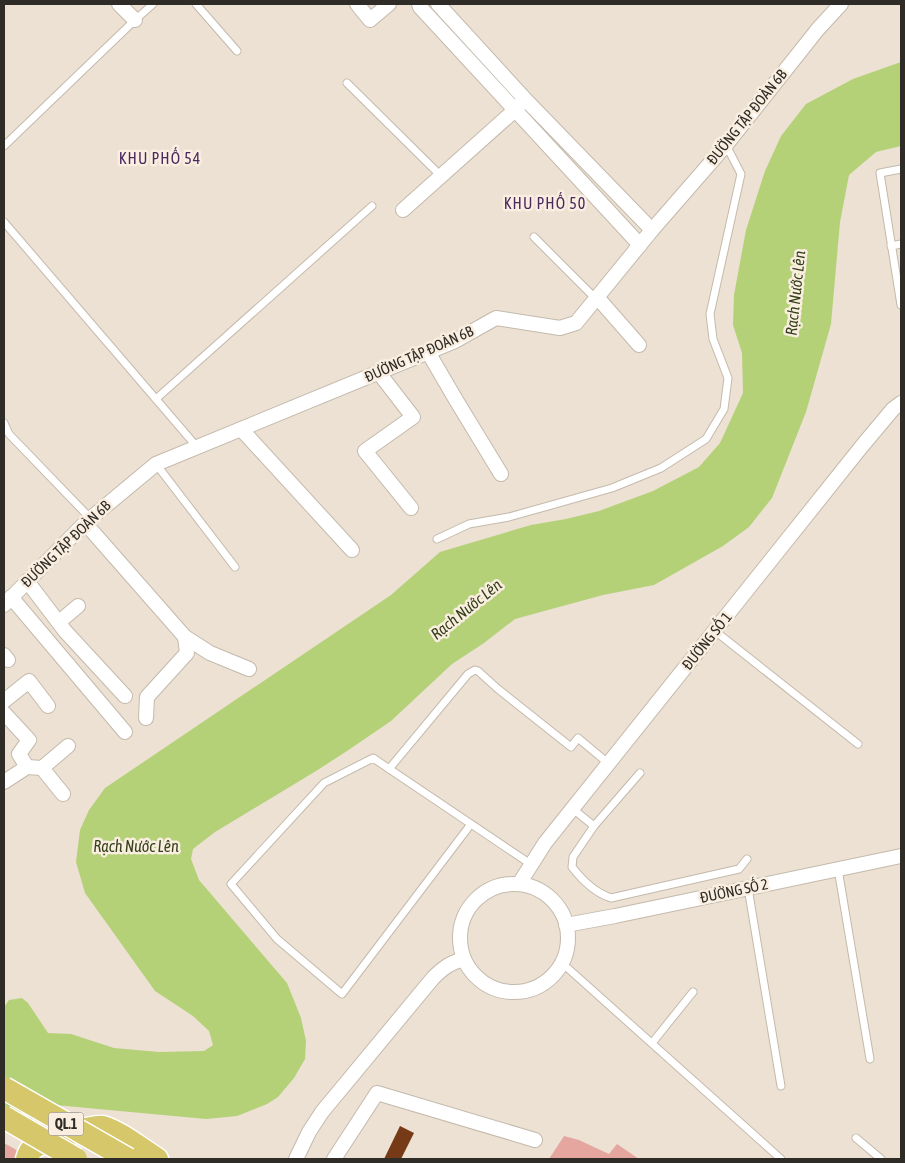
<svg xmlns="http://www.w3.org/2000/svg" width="905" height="1163" viewBox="0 0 905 1163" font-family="'Asap Condensed',sans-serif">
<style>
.green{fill:#e5a6a0}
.water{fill:#b4d178}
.building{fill:#763b16}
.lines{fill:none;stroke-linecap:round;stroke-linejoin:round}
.service-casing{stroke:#c4baac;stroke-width:9}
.minor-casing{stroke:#c4baac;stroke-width:16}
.trunk-casing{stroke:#fff;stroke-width:25}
.service{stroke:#fff;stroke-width:7}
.minor{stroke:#fff;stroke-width:14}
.trunk{stroke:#d7c76b;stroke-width:22}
.trunk-bridge-casing{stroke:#fff;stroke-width:25;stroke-linecap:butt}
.trunk-bridge{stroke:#d7c76b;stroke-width:22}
.labels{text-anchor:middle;stroke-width:5;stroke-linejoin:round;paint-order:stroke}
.shield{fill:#f9eee0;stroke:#6c665e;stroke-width:1}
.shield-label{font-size:14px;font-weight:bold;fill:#2f2b26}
.street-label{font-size:15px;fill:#2f2b26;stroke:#f9eee0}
.neighbourhood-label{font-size:16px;letter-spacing:1px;fill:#4a2860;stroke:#f9eee0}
.water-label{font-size:16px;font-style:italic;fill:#34401a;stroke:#f9eee0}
</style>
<rect width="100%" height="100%" fill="#ece1d3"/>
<!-- green -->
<g class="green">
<polygon points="564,1136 579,1140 609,1154 617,1144 639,1159 549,1159"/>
<polygon points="4,1143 22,1153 22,1159 4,1159"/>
</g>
<!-- water -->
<polygon class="water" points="901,62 901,146 876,152 849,175 840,222 831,324 806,412 772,498 749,527 723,546 654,585 603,595 515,619 484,643 452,664 391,721 347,751 316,771 215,832 193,849 191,859 199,880 287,983 301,1018 306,1041 305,1059 294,1078 278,1097 267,1104 237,1116 206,1119 55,1105 4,1116 4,1007 9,1000 22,998 28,1003 48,1033 71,1034 114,1048 159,1052 204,1051 213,1045 209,1031 193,1016 155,991 85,893 76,862 80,830 89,810 105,788 391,595 440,552 531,525 566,519 599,511 653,491 699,467 720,443 743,393 742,353 733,325 734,295 746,230 765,171 781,136 806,104 853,79"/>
<!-- building -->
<polygon class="building" points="400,1126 414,1133 401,1159 384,1159"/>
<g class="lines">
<defs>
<g id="service">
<polyline points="196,4 237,51"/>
<polyline points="347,83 441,176"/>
<polyline points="4,146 135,20 153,4"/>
<polyline points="901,169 880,173 901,305"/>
<polyline points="4,222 197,447"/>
<polyline points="534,237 596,299"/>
<polyline points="891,246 901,244"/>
<polyline points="156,399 372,206"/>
<polyline points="4,423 9,434 90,518"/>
<polyline points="156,464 235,567"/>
<polyline points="437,539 469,524 509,517 612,488 661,468 706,439 724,409 728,378 713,339 710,314 741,174 726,145"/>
<polyline points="715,631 858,744"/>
<polyline points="389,769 468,674 475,670 478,671 498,689 571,747 578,738 609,764"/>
<path d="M640,773l-46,53 -21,31 -1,10c10,13 24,26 39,31l128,-29 8,-10"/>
<polyline points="573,809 594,826"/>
<polyline points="471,824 342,994 277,939 231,884 324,783 373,758 532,865"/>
<polyline points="838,869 870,1059"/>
<polyline points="748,888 781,1086"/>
<polyline points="562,963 781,1159"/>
<polyline points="652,1043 693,992"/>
<polyline points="856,1138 881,1159"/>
</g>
<g id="minor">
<polyline points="119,4 135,20"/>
<polyline points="357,4 370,20 389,4"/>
<polyline points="419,4 420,7 640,245"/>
<polyline points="438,4 524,98 652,230"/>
<polyline points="403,210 515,110 521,103"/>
<polyline points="597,297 639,345"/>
<polyline points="428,352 456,400 501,474"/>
<polyline points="379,373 413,417 365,451 411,508"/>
<polyline points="241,429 352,550"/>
<polyline points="85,523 185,637 210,653 249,669"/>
<polyline points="27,581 65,631 125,696"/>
<polyline points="11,597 125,732"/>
<polyline points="4,605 85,523 156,464 455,341 496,318 560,328 576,323 652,230 726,145 818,29 841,4"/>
<polyline points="59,622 78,606"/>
<polyline points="4,655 8,660"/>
<polyline points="4,701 29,681 48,706"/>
<polyline points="4,713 29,740 19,754 27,767"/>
<polyline points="146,718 147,697 187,653 185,637"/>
<polyline points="42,768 63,794"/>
<polyline points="4,782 27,767 42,768 68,746"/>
<polyline points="519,884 545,843 862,446 893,409 901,403"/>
<circle cx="514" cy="938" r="54"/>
<polyline points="566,925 615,916 901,856"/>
<path d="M296,1159l13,-27 13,-20 111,-134c11,-11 17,-15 31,-19"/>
<polyline points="334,1159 377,1093 535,1140"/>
</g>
<path id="trunk" d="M27,1159c1,-4 2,-7 5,-10 8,-7 61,-24 71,-22 17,5 38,22 54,32"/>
</defs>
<!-- service casing -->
<use href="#service" class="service-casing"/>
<!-- minor casing -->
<use href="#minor" class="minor-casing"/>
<!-- trunk casing -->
<use href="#trunk" class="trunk-casing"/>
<!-- service -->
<use href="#service" class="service"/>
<!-- minor -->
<use href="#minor" class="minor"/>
<!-- trunk -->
<use href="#trunk" class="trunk"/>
<defs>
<g id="trunk-bridge">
<polyline points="4,1088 128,1159"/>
<polyline points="4,1117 76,1159"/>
</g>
</defs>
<!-- trunk-bridge casing -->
<use href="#trunk-bridge" class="trunk-bridge-casing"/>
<!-- trunk-bridge -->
<use href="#trunk-bridge" class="trunk-bridge"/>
</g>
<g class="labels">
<!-- shield labels -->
<rect class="shield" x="48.5" y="1112.5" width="35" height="23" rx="4"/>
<g class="shield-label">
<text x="66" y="1129">QL.1</text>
</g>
<!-- street labels -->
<g class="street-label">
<text transform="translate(747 117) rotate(-51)" y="5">ĐƯỜNG TẬP ĐOÀN 6B</text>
<text transform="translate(419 354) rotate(-24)" y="5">ĐƯỜNG TẬP ĐOÀN 6B</text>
<text transform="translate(66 544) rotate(-44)" y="5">ĐƯỜNG TẬP ĐOÀN 6B</text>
<text transform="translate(707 641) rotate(-51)" y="5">ĐƯỜNG SỐ 1</text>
<text transform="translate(734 891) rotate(-12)" y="5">ĐƯỜNG SỐ 2</text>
</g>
<!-- neighbourhood labels -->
<g class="neighbourhood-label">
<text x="160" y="164">KHU PHỐ 54</text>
<text x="545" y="209">KHU PHỐ 50</text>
</g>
<!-- water labels -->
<g class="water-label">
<text transform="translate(795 293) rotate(-84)" y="6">Rạch Nước Lên</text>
<text transform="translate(466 609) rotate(-39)" y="6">Rạch Nước Lên</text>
<text x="136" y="852">Rạch Nước Lên</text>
</g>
</g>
<!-- border -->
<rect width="905" height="1163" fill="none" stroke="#2f2b26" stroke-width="10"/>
</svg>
